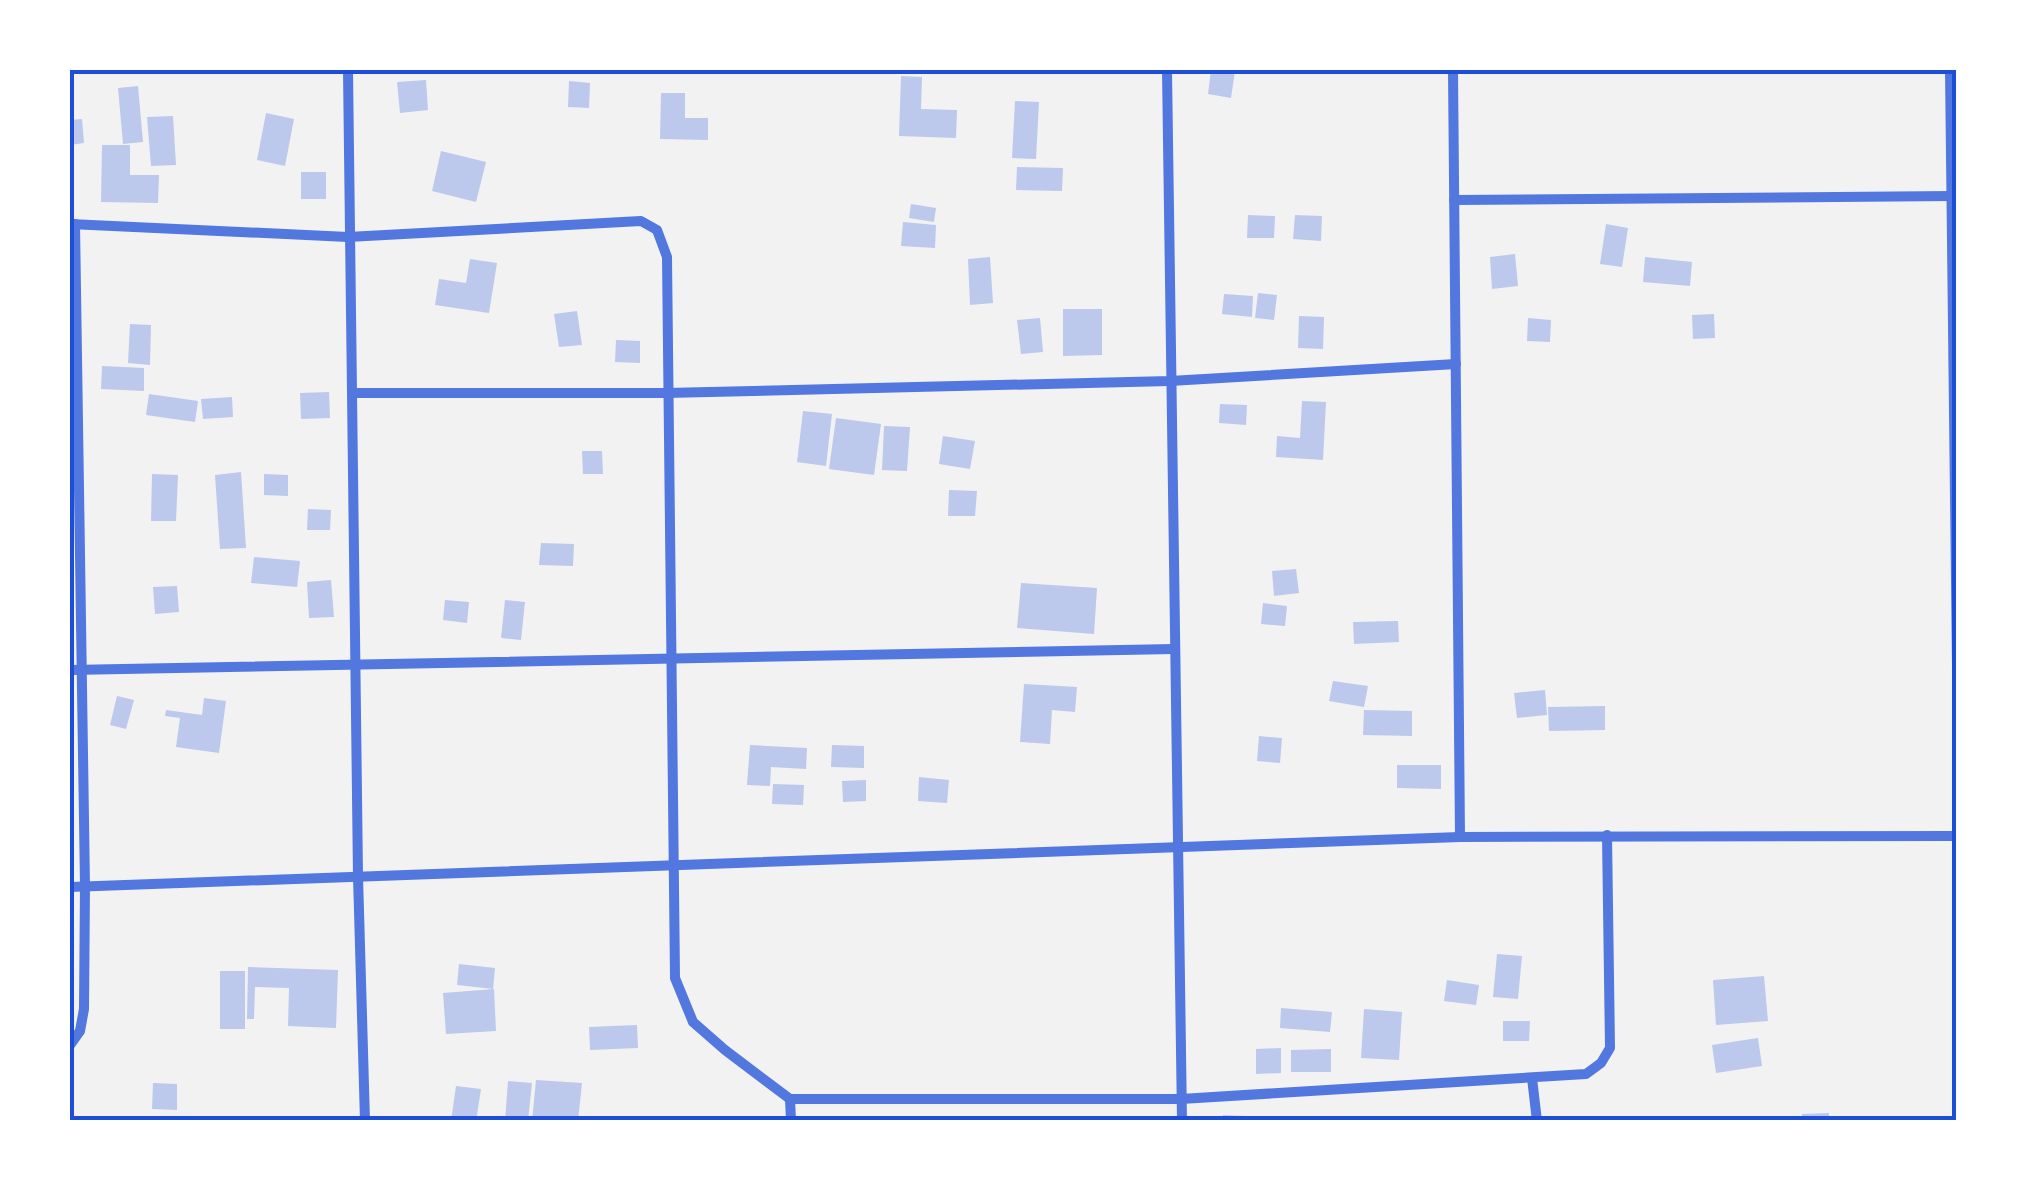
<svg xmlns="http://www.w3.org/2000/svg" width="2027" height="1191" viewBox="0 0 2027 1191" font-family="'PT Sans Narrow',sans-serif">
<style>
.building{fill:#bdc9ec}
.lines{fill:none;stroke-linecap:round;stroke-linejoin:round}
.minor{stroke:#5277de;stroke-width:10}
.neatline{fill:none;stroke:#1d4ed8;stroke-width:4}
</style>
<rect width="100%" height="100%" fill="#f2f2f2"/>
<!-- building -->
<g class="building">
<polygon points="1211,70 1235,71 1231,98 1208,94"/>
<polygon points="901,76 922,77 921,109 957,110 956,138 899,136"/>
<polygon points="426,80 428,110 400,113 397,82"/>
<polygon points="569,81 590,83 589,108 568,107"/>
<polygon points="138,86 143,142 123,144 118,88"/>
<polygon points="661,93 685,93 685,118 708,118 708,140 660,139"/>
<polygon points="1015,101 1039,102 1036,159 1012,158"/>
<polygon points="266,113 294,119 285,166 257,160"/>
<polygon points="173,116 176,165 151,166 147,117"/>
<polygon points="82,119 84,143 70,145 70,120"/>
<polygon points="102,145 130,145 130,175 159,175 158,203 101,202"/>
<polygon points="441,151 486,162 476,202 432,191"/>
<polygon points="1017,167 1063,168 1062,191 1016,190"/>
<rect x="301" y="172" width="25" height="27"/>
<polygon points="911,204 936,208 934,222 909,218"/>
<polygon points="1248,215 1275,216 1274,238 1247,238"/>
<polygon points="1295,215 1322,216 1321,241 1293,239"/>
<polygon points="903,222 936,225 935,248 901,246"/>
<polygon points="1606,224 1628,228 1622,267 1600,264"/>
<polygon points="1515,254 1518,286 1492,289 1490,257"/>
<polygon points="990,257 993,303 970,305 968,259"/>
<polygon points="1645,257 1692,262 1690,286 1643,282"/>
<polygon points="470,259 497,263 489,313 435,305 439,279 466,283"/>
<polygon points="1258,293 1277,295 1274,320 1255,318"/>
<polygon points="1224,294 1253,296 1252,317 1222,314"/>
<polygon points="1063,309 1102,309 1102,355 1063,356"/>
<polygon points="577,311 582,345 559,347 554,314"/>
<polygon points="1714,314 1715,338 1693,339 1692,315"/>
<polygon points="1299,316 1324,317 1323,349 1298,348"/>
<polygon points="1040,318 1043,352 1021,354 1017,320"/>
<polygon points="1528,318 1551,320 1550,342 1527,341"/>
<polygon points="130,324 151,325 150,365 128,363"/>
<polygon points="616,340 640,341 640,363 615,362"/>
<polygon points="102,366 144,368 144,391 101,389"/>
<polygon points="329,392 330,418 301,419 300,393"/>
<polygon points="149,394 198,401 195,422 146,415"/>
<polygon points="232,397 233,417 203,419 201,399"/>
<polygon points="1302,401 1326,402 1323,460 1276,457 1277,436 1300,438"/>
<polygon points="1220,404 1247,405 1246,425 1219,423"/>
<polygon points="803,411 832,414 826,466 797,462"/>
<polygon points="836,418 881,424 874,475 829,469"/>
<polygon points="884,426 910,427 907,471 882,470"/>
<polygon points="943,436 975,441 970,469 939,464"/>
<polygon points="582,451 602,451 603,474 583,474"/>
<polygon points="241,472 246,548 220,549 215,475"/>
<polygon points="152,474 178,475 176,521 151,521"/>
<polygon points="264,474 288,475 288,496 264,495"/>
<polygon points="949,490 977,491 975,516 948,516"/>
<polygon points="308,509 331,510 330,530 307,530"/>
<polygon points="541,543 574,544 573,566 539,565"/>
<polygon points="254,557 300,561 297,587 251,583"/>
<polygon points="1296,569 1299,593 1274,596 1272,571"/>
<polygon points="331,580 334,617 309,618 307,582"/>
<polygon points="1021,583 1097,588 1094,634 1017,628"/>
<polygon points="177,586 179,612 155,614 153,587"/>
<polygon points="445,600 469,602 467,623 443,620"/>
<polygon points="505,600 525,602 521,640 501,638"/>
<polygon points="1263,603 1287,606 1285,626 1261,624"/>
<polygon points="1398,621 1399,642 1354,644 1353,622"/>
<polygon points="1333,681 1368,686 1364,707 1329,701"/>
<polygon points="1024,684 1077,687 1075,712 1052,710 1050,744 1020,742"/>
<polygon points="1545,690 1547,715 1517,718 1514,693"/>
<polygon points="117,696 134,700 126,729 110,725"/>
<polygon points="204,698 226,701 219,753 176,747 180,718 165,716 166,710 202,715"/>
<polygon points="1605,706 1605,730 1549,731 1548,707"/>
<polygon points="1364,710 1412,711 1412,736 1363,735"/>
<polygon points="1259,736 1282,738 1280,763 1257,761"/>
<polygon points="750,745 807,748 806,769 771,767 770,786 747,785"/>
<polygon points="832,745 864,746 864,768 831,767"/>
<polygon points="1397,765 1441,765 1441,789 1397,788"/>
<polygon points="919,777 949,780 947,803 918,801"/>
<polygon points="866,780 866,801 843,802 842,781"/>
<polygon points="773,784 804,785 803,805 772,804"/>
<polygon points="1497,954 1522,956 1518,999 1493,997"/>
<polygon points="459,964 495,968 493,989 457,985"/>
<polygon points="248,967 338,970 336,1028 288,1026 289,988 255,987 254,1019 247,1019"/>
<rect x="220" y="971" width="25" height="58"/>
<polygon points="1764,976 1768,1021 1716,1025 1713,980"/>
<polygon points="1447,980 1479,985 1476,1005 1444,1001"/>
<polygon points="494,989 496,1031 446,1034 443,993"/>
<polygon points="1281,1008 1332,1012 1330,1032 1280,1028"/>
<polygon points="1364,1009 1402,1012 1399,1060 1361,1058"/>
<polygon points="1503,1021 1530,1021 1529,1041 1503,1041"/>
<polygon points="637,1025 638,1048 590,1050 589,1027"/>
<polygon points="1758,1038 1762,1066 1716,1073 1712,1045"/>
<polygon points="1281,1048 1281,1073 1256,1074 1256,1049"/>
<polygon points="1331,1049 1331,1072 1291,1072 1291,1050"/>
<polygon points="536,1080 582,1083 578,1121 532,1121"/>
<polygon points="508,1081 532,1083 528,1121 505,1121"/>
<polygon points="153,1083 177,1084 177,1110 152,1109"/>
<polygon points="456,1086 481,1089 476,1121 451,1121"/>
<polygon points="1829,1113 1829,1121 1802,1121 1802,1114"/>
<polygon points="1223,1115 1288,1118 1288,1121 1223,1121"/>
</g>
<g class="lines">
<!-- minor -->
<g class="minor">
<polyline points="348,70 358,876 365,1121"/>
<polyline points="1167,70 1182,1121"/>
<polyline points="1453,70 1460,837"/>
<polyline points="1950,70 1957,668"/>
<polyline points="1454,200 1953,196"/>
<polyline points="70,224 348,237 641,221 657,230 667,257 675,978 693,1022 725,1050 790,1099 1181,1099 1586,1074 1601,1063 1610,1048 1607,835"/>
<polyline points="353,393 666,393 1170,381 1456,364"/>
<polyline points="70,670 1174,649"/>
<polyline points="70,887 1460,837 1957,836"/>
<polyline points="70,1045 80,1031 84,1009 85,886 75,224"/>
<polyline points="1532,1078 1537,1121"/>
<polyline points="790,1099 791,1121"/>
</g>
</g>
<!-- border -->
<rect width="2027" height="1191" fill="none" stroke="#ffffff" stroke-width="145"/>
<rect x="72" y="72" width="1882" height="1046" class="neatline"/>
</svg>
